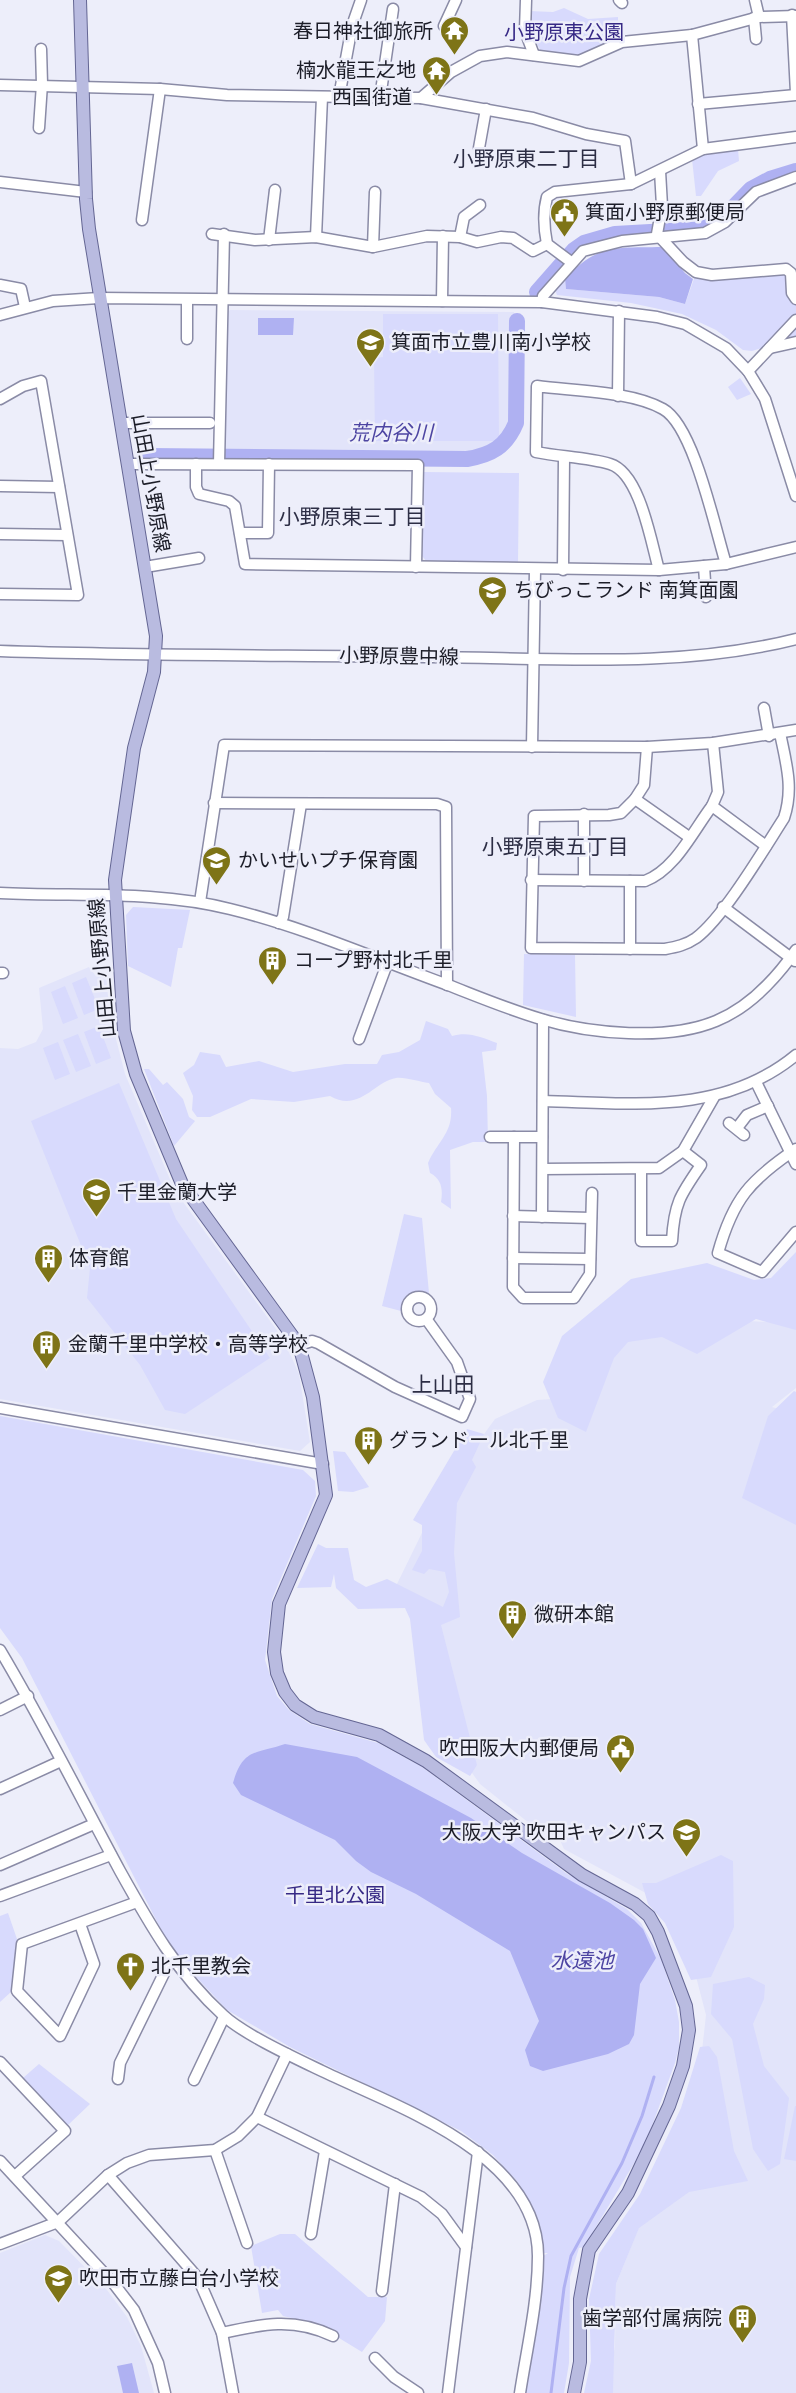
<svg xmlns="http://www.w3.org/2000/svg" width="796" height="2393" viewBox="0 0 796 2393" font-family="'Archivo Narrow','Noto Sans JP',sans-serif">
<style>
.built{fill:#e2e4fa}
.green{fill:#d8dafd}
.water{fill:#afb1f2}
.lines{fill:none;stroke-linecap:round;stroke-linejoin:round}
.stream{stroke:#afb1f2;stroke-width:3}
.river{stroke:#afb1f2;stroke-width:16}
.minor-casing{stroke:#8a8ba6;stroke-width:13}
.major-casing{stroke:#646693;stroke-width:14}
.minor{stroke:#fff;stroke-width:10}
.major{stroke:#b9bbe0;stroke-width:12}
.labels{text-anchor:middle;stroke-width:5;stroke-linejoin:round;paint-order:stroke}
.poi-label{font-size:20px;fill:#1c1d28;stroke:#edeefa;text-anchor:start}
.park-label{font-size:20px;fill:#362985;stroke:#edeefa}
.street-label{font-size:20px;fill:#1c1d28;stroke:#edeefa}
.neighbourhood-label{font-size:21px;fill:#2d2e45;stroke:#edeefa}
.water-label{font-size:21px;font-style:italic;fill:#4d45a2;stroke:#edeefa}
</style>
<rect width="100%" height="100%" fill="#edeefa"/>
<!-- built -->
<g class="built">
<polygon points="230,310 514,312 514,422 509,435 486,454 467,457 226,454 226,314"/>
<polygon points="89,967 95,975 106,974 116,1039 125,1074 175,1191 284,1340 299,1374 310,1442 300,1451 0,1399 0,1048 18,1049 36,1042 43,1029 39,988"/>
<polygon points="744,1321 796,1323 796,1388 772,1407 796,1414 796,2393 607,2393 615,2346 616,2284 699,2078 706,2015 694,1969 655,1898 564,1849 560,1840 529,1823 480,1784 454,1748 416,1611 396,1586 442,1492 495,1419 537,1400 585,1397 613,1336"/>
<polygon points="45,2235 59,2241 107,2290 127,2317 141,2346 154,2393 0,2393 0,2253"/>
</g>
<!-- green -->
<g class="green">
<polygon points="564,8 588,19 618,17 618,39 583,55 542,53 528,28 529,11 553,12"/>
<polygon points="738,149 739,161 718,171 701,196 696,196 692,159 701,153"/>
<polygon points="778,271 788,275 796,302 796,337 752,351 743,350 716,330 682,314 631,303 557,295 555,290 565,279 566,289 659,297 685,304 695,276"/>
<polygon points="383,314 498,314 499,441 375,441 374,358 383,357"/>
<polygon points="740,378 751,394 737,400 728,387"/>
<polygon points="424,472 519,473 518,563 427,562 422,556"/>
<polygon points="133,907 190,910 182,948 178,948 171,987 128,966 126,915"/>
<polygon points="524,954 575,955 576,1017 523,1005"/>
<polygon points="86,977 99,1009 84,1015 72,983"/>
<polygon points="65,986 78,1018 63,1024 51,992"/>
<path d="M426,1021l22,8 4,7c16,-5 29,1 45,7l-1,7 -14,2 5,44 1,46h-15l-23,8 1,59 -10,-7c2,-12 1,-23 -11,-29l-2,-10c9,-21 25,-30 23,-55l-16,-14 -6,-11c-10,-1 -23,-6 -33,-5 -21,3 -37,35 -66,18l-36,6 -43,-3 -41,18h-13l-5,-7 1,-14 -10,-23 11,-8 6,-13 20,3 6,12 33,-6 34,11 52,-8h32l5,-9 17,-3 21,-12z"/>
<polygon points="99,1026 111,1058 96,1064 84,1032"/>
<polygon points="78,1034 91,1066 76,1072 63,1040"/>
<polygon points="58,1042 70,1074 55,1080 43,1048"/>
<polygon points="144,1069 149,1069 163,1085 167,1082 183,1099 189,1117 195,1121 174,1146"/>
<polygon points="119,1083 176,1219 270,1358 185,1414 165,1410 140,1365 87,1298 90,1268 31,1121"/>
<path d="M404,1214l18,4 7,75c-12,-3 -18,-1 -27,8l-1,10 -19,-5z"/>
<polygon points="796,1252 796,1330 756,1319 697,1354 662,1337 628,1342 614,1358 586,1432 558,1418 543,1382 562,1336 631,1279 707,1263 754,1280 771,1278"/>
<polygon points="794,1391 796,1392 796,1525 742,1498 768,1416"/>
<polygon points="0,1416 303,1470 315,1481 316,1496 272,1599 265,1660 277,1696 289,1710 310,1724 378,1743 422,1767 566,1873 627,1909 641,1923 661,1959 675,2000 679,2022 679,2047 675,2063 645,2145 584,2247 579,2248 570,2277 569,2363 564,2393 524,2393 543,2256 548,2253 543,2253 533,2213 517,2181 493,2155 461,2131 290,2047 227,2010 172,1951 22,1658 0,1628"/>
<polygon points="467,1429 484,1434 472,1460 476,1467 457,1503 454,1553 460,1617 441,1625 477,1765 470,1776 436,1757 424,1740 410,1619 405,1608 358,1609 336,1588 334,1574 331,1587 297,1588 318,1544 326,1548 348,1548 354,1580 366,1587 387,1579 443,1607 449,1592 445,1572 429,1569 424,1574 412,1570 422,1551 422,1525 413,1520"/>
<polygon points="333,1451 345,1452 369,1487 353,1492 338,1491"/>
<polygon points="721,1855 733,1861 734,1927 711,1977 691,1980 665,1923 648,1904 642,1883 656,1883"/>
<polygon points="8,1913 17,1939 12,1991 0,2002 0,1916"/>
<polygon points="749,1977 765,1985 764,1999 753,2024 764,2066 789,2098 780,2164 768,2171 753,2149 732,2039 711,2014 713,1984"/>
<polygon points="709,2046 717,2057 734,2151 748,2181 689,2192 639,2228 616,2284 613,2393 584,2393 591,2361 589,2299 599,2254 640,2194 681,2108 700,2047"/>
<polygon points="39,2064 90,2104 68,2125 23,2078"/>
<polygon points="795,2106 796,2106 796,2161 784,2159"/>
<polygon points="280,2234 295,2234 368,2297 387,2297 385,2321 362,2352 316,2324 283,2316 278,2310 262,2313 251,2246"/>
</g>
<!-- water -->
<g class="water">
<path d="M663,247l22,26 8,6 -8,25 -26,-7 -93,-8 -1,-10c32,-36 54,-31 98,-32z"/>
<polygon points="258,318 294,318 293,335 258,335"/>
<path d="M285,1744l72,13 114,61 51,35 88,50 24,17 9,9 13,29 -16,26 -6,51 -5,9 -21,10 -65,17 -13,-5 -5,-16 14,-29 -29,-70 -94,-57 -45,-22 -15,-11 -21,-21 -94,-45 -8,-12c10,-35 23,-29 52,-39z"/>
<polygon points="132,2363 139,2393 123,2393 117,2366"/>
</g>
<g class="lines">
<!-- stream -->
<polyline class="stream" points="551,2393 564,2288 571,2256 622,2163 642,2116 654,2077"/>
<!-- river -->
<g class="river">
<polyline points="537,292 574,250 584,243 615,234 703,229 721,220 751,189 770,179 796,171"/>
<path d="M148,456l319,3c24,-4 39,-12 49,-36l1,-102"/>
</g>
<defs>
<g id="minor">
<polyline points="526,0 525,31 534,55"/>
<polyline points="619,0 622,3"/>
<polyline points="755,0 759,17"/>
<polyline points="792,15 796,93"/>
<polyline points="754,18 756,39"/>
<polyline points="444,26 456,0"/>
<polyline points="692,35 703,149"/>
<polyline points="0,85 160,89 227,95 421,98 451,72 480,56 507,52 579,61 622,42 692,35 759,17 796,16"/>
<polyline points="339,97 352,26 361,0"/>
<polyline points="380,98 393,9"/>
<polyline points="421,98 533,118 586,134 625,141 631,184"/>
<polyline points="698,104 796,95"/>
<polyline points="39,128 42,84 41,49"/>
<polyline points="479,148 486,109"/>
<polyline points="660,171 662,206 657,234 683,262 696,272 712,275 786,269 791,273 792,293 796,299"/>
<polyline points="0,182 86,192"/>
<polyline points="142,220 160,89"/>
<polyline points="212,234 255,240 316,237 373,247 427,236 460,237 477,242 501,237 513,238 533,251 547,244"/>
<polyline points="316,237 322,97"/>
<polyline points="460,237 464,217 480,205"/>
<polyline points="269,240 275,190"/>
<polyline points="373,247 375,192"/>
<path d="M571,262l-24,-18c-3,-15 -4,-32 0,-47l8,-5 76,-8 72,-35 93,-12"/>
<polyline points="0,285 21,289 25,307"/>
<polyline points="442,301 443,236"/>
<polyline points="542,302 543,296 583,251 622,241 705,233 725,222 756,192 796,177"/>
<polyline points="0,315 53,301 99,298 542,302 657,317 685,324 726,348 748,371 765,399 796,496"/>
<polyline points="187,339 187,300"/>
<polyline points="770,348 796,342"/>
<polyline points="748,371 796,320"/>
<polyline points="618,396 619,311"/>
<polyline points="0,399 23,386 41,381 78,595 0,594"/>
<polyline points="121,423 210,423"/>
<polyline points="128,464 418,465 416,567"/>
<polyline points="196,464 196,487 199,494 229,501 235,506 245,564 659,570 726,564 796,547"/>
<polyline points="219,464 224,234"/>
<polyline points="0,486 59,487"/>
<polyline points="240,533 268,533 269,464"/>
<polyline points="0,534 67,535"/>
<polyline points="704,566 706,597"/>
<polyline points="145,567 199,558"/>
<polyline points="563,570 564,458"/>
<path d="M659,570c-8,-28 -19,-97 -49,-106 -23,-7 -50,-7 -74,-12l1,-66c37,5 94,5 126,23 31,17 52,120 63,155"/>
<path d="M0,651c143,5 287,4 431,6 121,1 247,12 365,-18"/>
<polyline points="764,708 769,736"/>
<polyline points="713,743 718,792 712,806 766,846"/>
<polyline points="532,747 535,570"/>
<path d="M647,747l-3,38 -9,14 -14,14 -12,2 -75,1 -3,132 134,1c11,-2 21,-4 31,-11 28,-21 68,-89 88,-120 10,-30 2,-55 -4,-85"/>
<polyline points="635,799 689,837"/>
<polyline points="214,803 437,804 446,807 447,985"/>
<path d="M531,880l114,1c30,-11 48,-50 67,-75"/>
<polyline points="584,881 584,814"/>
<path d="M0,893c76,4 155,-3 230,16 74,18 146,50 218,76 31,12 62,25 93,34 49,15 127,22 175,2 34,-14 59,-41 80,-71"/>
<polyline points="200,902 224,745 647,747 713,743 796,730"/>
<polyline points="723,907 795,961"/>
<polyline points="279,923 283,917 301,804"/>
<polyline points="630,949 630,881"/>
<polyline points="0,973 3,973"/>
<polyline points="359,1039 387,964"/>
<polyline points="756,1082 796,1164"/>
<path d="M543,1101c89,2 179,15 253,-46"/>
<polyline points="729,1123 744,1135"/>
<polyline points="737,1128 747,1115 768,1106"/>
<polyline points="490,1137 542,1137"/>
<polyline points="514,1137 513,1287 523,1298 574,1298 590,1274 592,1193"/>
<path d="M796,1149c-46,31 -63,50 -78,104l44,19 34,-40"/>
<polyline points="543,1169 659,1168 683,1151 714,1097"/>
<path d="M641,1171v70h31c2,-37 8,-46 29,-76l-18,-14"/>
<polyline points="513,1216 591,1218"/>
<polyline points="542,1217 543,1020"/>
<polyline points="513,1258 590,1259"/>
<circle cx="419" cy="1309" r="12"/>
<polyline points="299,1345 312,1341 318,1343 395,1387 462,1417 470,1399 457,1362 427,1320"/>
<polyline points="0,1408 323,1464"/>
<path d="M0,1650c43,72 80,147 120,221 30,54 57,102 103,144 20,19 72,43 99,56 75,36 216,83 216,185 0,45 -11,92 -18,137"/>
<polyline points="0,1710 28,1696"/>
<polyline points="0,1789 61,1761"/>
<polyline points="0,1865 94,1824"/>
<polyline points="0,1896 111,1855"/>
<polyline points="80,1924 94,1964 60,2036 17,1991 22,1944 137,1902"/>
<polyline points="0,2062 65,2131 15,2176"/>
<polyline points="118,2079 120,2063 171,1959"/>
<polyline points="194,2080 224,2017"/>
<polyline points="257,2117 421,2197 442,2214 466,2247"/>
<polyline points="215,2150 247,2243"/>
<polyline points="0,2161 114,2284 134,2310 158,2363 165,2393"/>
<polyline points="108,2175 198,2278 222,2333 233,2393"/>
<polyline points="311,2234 325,2151"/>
<polyline points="0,2244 58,2222 108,2175 127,2163 149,2155 215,2150 238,2136 257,2117 287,2054"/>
<polyline points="382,2291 395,2184"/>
<path d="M222,2333c40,-9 72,-16 111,3"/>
<polyline points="375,2358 394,2377 418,2393"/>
<polyline points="448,2393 478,2152"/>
</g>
<polyline id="major" points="80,0 86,199 89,229 156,636 154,672 134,748 115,880 124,1031 136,1074 182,1184 299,1345 313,1397 326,1495 279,1604 274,1652 277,1673 285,1692 295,1705 314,1717 379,1735 426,1761 582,1875 635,1904 649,1916 658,1932 686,2006 689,2030 683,2066 669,2106 628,2193 589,2250 580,2299 580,2362 574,2393"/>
</defs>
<!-- minor casing -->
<use href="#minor" class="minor-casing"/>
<!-- major casing -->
<use href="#major" class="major-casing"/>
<!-- minor -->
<use href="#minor" class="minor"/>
<!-- major -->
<use href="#major" class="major"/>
</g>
<!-- icons -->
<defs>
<symbol id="temple-pin" viewBox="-11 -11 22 30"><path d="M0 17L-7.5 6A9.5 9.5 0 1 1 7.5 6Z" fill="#7e7417" stroke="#edeefa"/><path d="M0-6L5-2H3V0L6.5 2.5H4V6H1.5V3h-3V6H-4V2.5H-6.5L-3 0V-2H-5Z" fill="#fff"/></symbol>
<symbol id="civic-pin" viewBox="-11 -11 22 30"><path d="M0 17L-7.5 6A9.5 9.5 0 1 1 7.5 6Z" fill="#7e7417" stroke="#edeefa"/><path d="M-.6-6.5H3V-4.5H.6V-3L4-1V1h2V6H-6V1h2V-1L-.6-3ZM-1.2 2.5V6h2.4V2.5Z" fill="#fff"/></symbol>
<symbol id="school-pin" viewBox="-11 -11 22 30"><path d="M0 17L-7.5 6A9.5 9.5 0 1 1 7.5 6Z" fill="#7e7417" stroke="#edeefa"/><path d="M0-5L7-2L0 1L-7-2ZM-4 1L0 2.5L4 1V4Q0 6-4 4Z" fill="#fff"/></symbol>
<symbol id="building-pin" viewBox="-11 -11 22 30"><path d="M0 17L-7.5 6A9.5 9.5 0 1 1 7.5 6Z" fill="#7e7417" stroke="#edeefa"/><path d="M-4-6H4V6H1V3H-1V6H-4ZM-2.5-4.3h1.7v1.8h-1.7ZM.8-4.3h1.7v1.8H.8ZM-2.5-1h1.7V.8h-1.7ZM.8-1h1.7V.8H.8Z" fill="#fff"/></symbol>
<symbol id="university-pin" viewBox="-11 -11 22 30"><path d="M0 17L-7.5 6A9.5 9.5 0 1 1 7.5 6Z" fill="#7e7417" stroke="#edeefa"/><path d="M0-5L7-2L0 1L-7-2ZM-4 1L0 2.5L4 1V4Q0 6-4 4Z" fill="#fff"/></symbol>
<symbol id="church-pin" viewBox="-11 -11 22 30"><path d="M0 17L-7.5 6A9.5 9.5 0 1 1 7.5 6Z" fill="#7e7417" stroke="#edeefa"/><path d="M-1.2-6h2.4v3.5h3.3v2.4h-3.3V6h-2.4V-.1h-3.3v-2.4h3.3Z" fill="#fff"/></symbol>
</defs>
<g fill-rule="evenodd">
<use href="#temple-pin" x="438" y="14" width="33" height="45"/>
<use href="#temple-pin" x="420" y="54" width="33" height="45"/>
<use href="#civic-pin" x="548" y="196" width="33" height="45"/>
<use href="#school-pin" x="354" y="326" width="33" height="45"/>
<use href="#school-pin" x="476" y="574" width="33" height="45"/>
<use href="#school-pin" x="200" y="844" width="33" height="45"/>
<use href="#building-pin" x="256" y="944" width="33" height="45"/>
<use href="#university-pin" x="80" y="1176" width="33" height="45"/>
<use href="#building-pin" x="32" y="1242" width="33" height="45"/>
<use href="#building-pin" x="30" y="1328" width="33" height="45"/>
<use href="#building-pin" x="352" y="1424" width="33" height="45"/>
<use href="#building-pin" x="496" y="1598" width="33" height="45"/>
<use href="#civic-pin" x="604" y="1732" width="33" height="45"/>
<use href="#university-pin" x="670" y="1816" width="33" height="45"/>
<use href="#church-pin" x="114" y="1950" width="33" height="45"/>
<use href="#school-pin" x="42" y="2262" width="33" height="45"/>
<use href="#building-pin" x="726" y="2302" width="33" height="45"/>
</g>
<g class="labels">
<!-- poi labels -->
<g class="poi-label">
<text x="433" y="38" text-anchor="end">春日神社御旅所</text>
<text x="416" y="77" text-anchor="end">楠水龍王之地</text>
<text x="585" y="219">箕面小野原郵便局</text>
<text x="391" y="349">箕面市立豊川南小学校</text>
<text x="514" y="597">ちびっこランド 南箕面園</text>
<text x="238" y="867">かいせいプチ保育園</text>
<text x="294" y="967">コープ野村北千里</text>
<text x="117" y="1199">千里金蘭大学</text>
<text x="69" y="1265">体育館</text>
<text x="68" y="1351">金蘭千里中学校・高等学校</text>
<text x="389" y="1447">グランドール北千里</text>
<text x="534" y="1621">微研本館</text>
<text x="599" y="1755" text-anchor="end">吹田阪大内郵便局</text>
<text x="666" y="1839" text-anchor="end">大阪大学 吹田キャンパス</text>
<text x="151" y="1973">北千里教会</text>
<text x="79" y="2285">吹田市立藤白台小学校</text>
<text x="722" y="2325" text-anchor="end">歯学部付属病院</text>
</g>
<!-- park labels -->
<g class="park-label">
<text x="564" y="39">小野原東公園</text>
<text x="335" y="1902">千里北公園</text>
</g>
<!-- street labels -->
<g class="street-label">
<text x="372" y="104">西国街道</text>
<text transform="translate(151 483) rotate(80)" y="7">山田上小野原線</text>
<text transform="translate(399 656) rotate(1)" y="7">小野原豊中線</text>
<text transform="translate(102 968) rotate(-95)" y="7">山田上小野原線</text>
</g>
<!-- neighbourhood labels -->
<g class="neighbourhood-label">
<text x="526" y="166">小野原東二丁目</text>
<text x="352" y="524">小野原東三丁目</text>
<text x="555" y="854">小野原東五丁目</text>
<text x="443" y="1392">上山田</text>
</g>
<!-- water labels -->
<g class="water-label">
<text x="391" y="440">荒内谷川</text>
<text x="582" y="1968">水遠池</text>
</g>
</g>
</svg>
